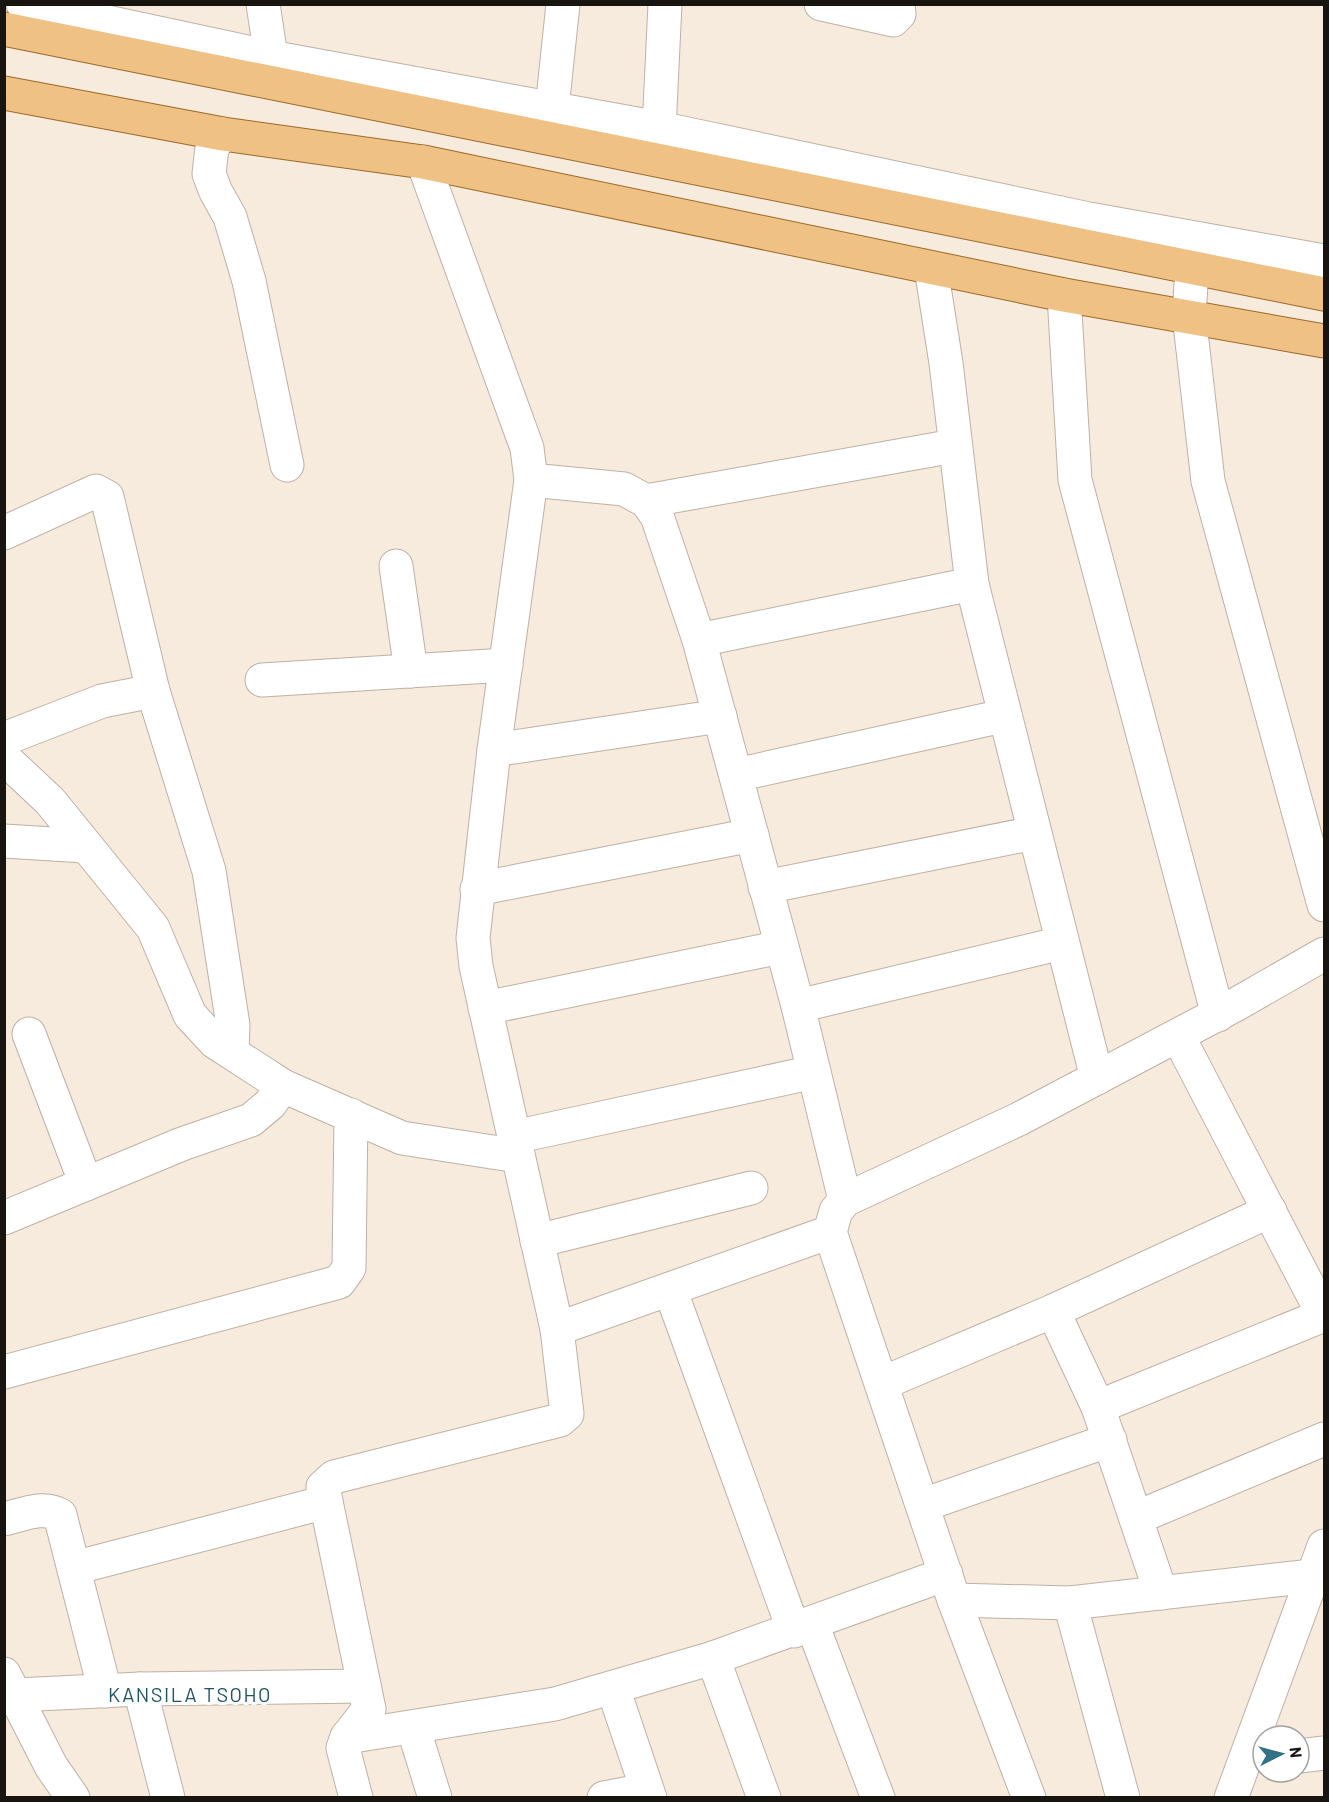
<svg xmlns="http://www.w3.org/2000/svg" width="1329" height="1802" viewBox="0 0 1329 1802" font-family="Barlow,sans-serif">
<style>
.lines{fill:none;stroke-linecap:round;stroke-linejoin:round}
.minor-casing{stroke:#bdb1a5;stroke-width:35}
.major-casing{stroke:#9d6a26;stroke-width:35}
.minor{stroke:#fff;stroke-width:33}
.major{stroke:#efc184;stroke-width:33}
.labels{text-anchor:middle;stroke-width:6;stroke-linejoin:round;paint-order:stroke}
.quarter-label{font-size:20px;letter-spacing:1.5px;fill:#205463;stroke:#fff}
</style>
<rect width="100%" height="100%" fill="#f7ebde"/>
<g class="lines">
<defs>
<g id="minor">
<polyline points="23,4 270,57 659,128 1089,219 1324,261"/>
<polyline points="263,4 274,77"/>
<polyline points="821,4 893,20 899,14 898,4"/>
<polyline points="550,127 563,4"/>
<polyline points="223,134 212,147 209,174 216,192 230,217 249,281 287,465"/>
<polyline points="658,150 665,4"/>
<polyline points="931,268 946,363 972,584 1097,1078"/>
<polyline points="1192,269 1189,315 1208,481 1324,905"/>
<polyline points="1064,295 1075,480 1218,1015"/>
<polyline points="531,480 624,489 646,501 657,516 699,640 798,1006 845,1200"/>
<polyline points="646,501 954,446"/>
<polyline points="4,533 96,491 107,497 153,691 209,871 233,1025 232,1052"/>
<polyline points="396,566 411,671"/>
<polyline points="699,640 972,584"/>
<polyline points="262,680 506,665"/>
<polyline points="4,739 102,701 153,691"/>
<polyline points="494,750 720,716"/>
<polyline points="4,758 50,801 153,928 190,1015 215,1042 283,1086 402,1138 518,1156"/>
<polyline points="736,775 1003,716"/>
<polyline points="4,841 85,846"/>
<polyline points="765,887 1034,833"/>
<polyline points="477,889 752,835"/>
<polyline points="798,1006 1062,943"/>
<polyline points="485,1008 781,947"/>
<polyline points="29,1034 86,1184"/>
<polyline points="1178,1036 1324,1316"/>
<polyline points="514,1137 814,1072"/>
<polyline points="4,1218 182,1144 251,1120 270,1104 283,1086"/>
<polyline points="830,1232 954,1600 1029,1798"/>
<polyline points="537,1241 751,1188"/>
<polyline points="670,1289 794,1631"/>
<polyline points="1053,1311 1098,1407 1161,1593"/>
<polyline points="557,1329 830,1232 836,1211 845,1200 1019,1119 1235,1005 1324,954"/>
<polyline points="4,1372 339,1282 349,1268 351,1115"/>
<polyline points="883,1383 1053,1311 1270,1211"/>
<polyline points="1098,1407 1324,1315"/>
<polyline points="923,1505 1110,1440"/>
<polyline points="1136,1518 1324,1439"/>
<path d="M4,1519c18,-4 39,-14 56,-4l45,176"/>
<polyline points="74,1568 326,1502"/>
<polyline points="954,1600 1070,1603 1312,1576 1324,1578"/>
<polyline points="1070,1603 1123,1798"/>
<polyline points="812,1624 878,1798"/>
<polyline points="713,1658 764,1798"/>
<polyline points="4,1674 51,1766 73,1798"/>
<polyline points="613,1688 650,1798"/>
<polyline points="140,1689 168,1798"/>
<polyline points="17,1695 140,1689 364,1686"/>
<polyline points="413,1727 435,1798"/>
<polyline points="347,1737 555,1704 713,1658 946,1574"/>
<polyline points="1299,1756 1324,1753"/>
<polyline points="356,1798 343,1748 347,1737 369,1709 323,1487 334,1477 560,1420 567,1414 557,1329 476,966 473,938 494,750 531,480 527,448 423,162"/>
<polyline points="604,1798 646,1790"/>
<polyline points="1231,1798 1324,1546"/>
</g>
<g id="major">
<polyline points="4,29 1324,294"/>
<polyline points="4,93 223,134 423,162 1064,295 1324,341"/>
</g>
</defs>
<!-- minor casing -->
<use href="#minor" class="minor-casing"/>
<!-- major casing -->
<use href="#major" class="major-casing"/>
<!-- minor -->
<use href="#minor" class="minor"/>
<!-- major -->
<use href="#major" class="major"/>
</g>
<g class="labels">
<!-- quarter labels -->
<g class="quarter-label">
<text x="190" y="1702">KANSILA TSOHO</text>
</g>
</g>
<!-- border -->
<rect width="1329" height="1802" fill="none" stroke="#181410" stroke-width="12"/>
<!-- north arrow -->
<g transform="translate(1281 1754) rotate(84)"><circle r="28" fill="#ffffff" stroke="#a3a19f" stroke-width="1.5"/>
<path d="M0-4.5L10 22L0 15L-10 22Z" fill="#317385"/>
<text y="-9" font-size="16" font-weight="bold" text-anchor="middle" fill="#181410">N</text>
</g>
</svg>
